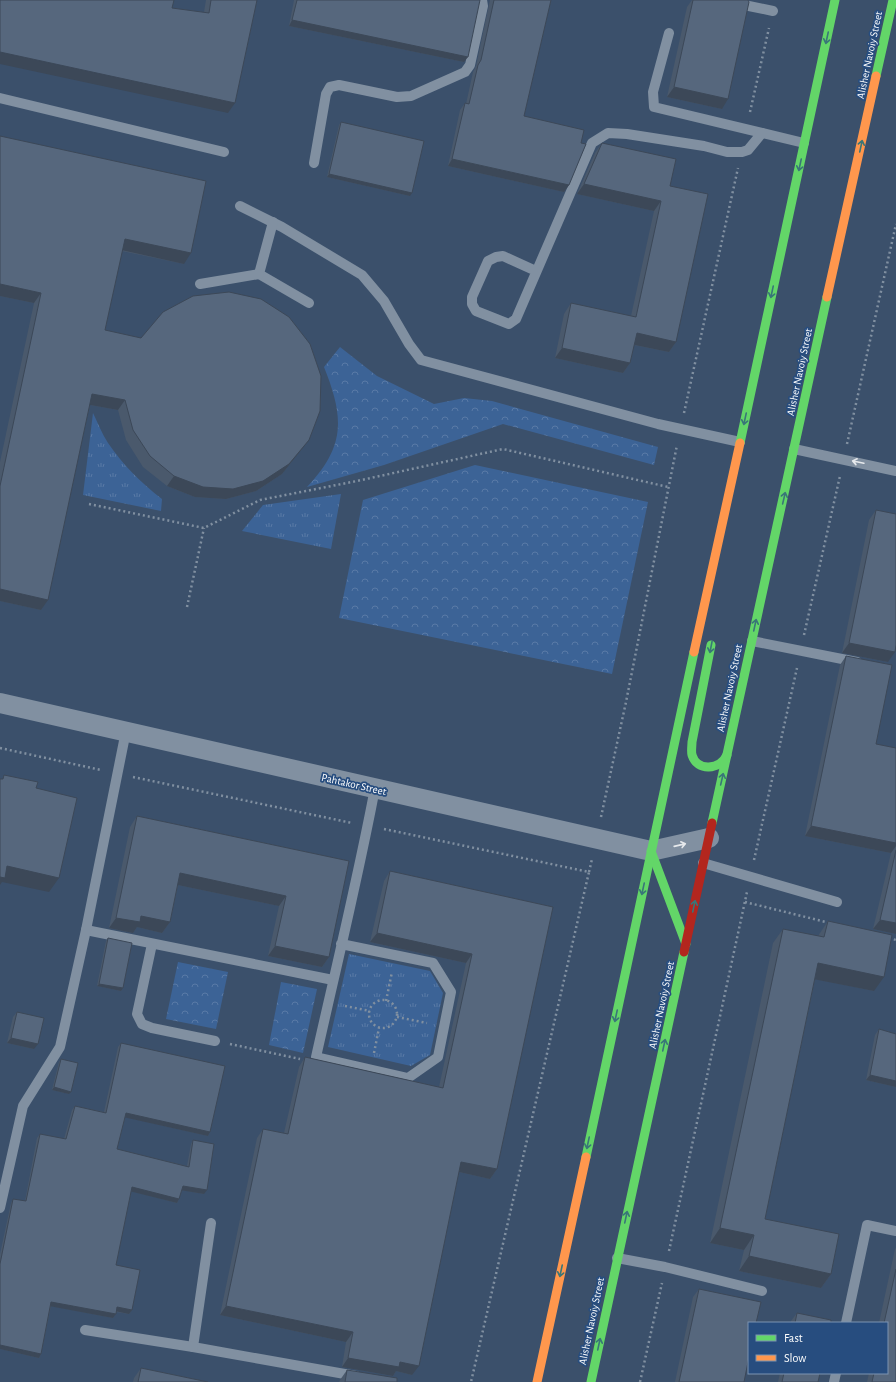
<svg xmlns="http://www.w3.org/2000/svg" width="896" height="1382" viewBox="0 0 896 1382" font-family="'Alegreya Sans',sans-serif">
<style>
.grass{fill:url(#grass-tufts)}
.forest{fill:url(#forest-crowns)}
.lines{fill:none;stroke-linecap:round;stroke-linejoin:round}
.path{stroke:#8190a1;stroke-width:2.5;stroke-dasharray:2 3;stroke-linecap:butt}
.lane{stroke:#8190a1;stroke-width:10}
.street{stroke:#8190a1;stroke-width:20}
.fast{stroke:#63d668;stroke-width:9}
.slow{stroke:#ff974d;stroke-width:9}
.jam{stroke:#b3261e;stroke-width:9}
.wall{fill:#4a596c}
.shaded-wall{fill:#3c4858}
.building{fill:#56677d;stroke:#3c4858}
.oneway{stroke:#397678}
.oneway2{stroke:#e6e9ec}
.labels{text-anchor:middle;stroke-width:3.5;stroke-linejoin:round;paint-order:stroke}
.street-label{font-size:11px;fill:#fff;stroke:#274d7f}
</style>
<defs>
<pattern id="grass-tufts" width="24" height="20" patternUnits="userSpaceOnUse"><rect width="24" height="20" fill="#3c6396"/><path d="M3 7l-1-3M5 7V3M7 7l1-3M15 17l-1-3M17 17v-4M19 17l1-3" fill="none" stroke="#597aa6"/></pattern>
<pattern id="forest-crowns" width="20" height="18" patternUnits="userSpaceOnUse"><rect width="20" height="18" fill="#3c6396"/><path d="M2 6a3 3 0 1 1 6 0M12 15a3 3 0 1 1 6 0" fill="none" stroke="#597aa6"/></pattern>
</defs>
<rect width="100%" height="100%" fill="#3b506b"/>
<!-- grass -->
<g class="grass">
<path d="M93,413c5,10 9,21 15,30 15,22 33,40 54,56l-1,12 -78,-16z"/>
<polygon points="341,494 331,549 242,531 263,505"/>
<polygon points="349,954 430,971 443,993 430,1055 411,1066 328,1047"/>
</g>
<!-- forest -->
<g class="forest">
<path d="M340,347l37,29 57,28 30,-6 28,3 166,46 -4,18 -151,-41 -119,41 -77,22c39,-41 37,-70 17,-120z"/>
<polygon points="475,465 648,502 612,674 339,618 363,500"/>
<polygon points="178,962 228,972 216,1029 166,1019"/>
<polygon points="281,982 317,989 303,1053 269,1045"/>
</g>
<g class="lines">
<!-- path -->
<g class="path">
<polyline points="750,112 769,28"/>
<polyline points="684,413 738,168"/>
<polyline points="847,444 896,224"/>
<polyline points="89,504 204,528 260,500 357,481 503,449 668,487"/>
<polyline points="187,607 204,528"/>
<polyline points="804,635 840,476"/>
<polyline points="0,748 101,770"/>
<polyline points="133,777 352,823"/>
<polyline points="601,817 626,702 677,445"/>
<polyline points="384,829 589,872 471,1382"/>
<polyline points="754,860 797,668"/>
<polyline points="589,872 592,859"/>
<polyline points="745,902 830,923"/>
<polyline points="889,938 896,940"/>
<circle cx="383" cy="1014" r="14"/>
<polyline points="386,1001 392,972"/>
<polyline points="345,1006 370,1011"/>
<polyline points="397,1017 427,1023"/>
<polyline points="230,1044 300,1059"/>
<polyline points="374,1053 379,1028"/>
<polyline points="669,1251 747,892"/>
<polyline points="640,1382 662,1283"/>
</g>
<!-- lane -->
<g class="lane">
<polyline points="744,5 773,11"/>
<polyline points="669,33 653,92 654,107 804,143"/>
<polyline points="0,98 224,152"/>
<polyline points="314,163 326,94 330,87 339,85 397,97 411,96 465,72 470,65 483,6 482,0"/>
<polyline points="240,206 282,227 362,275 384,301 409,344 421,360 658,424 740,442"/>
<polyline points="273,222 259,274 309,303"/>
<polyline points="536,271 503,256 496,257 488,261 472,297 472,304 476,311 509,324 516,319 592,143 608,133 627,134 704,146 727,152 742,152 748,150 762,133"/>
<polyline points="200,284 259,274"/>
<polyline points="794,449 896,471"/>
<polyline points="752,641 857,662"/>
<polyline points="703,863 837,902"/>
<polyline points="86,930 333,980"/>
<polyline points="152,944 137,1014 142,1024 152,1028 215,1041"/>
<path d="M341,944l92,19 18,29 -13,65 -30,21 -92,-21c20,-89 42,-179 59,-269"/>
<polyline points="0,1208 23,1106 60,1047 86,930 126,731"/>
<polyline points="211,1223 193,1347 356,1376"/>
<polyline points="617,1258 665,1267 762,1291"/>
<polyline points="846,1323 867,1225 896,1231"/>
<polyline points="85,1330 193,1347"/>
<polyline points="834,1382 836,1373"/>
</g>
<!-- street -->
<polyline class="street" points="0,703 651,851 709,838"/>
<!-- fast -->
<g class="fast">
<polyline points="876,76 893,0"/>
<polyline points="740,443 835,0"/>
<path d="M711,645l-19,97c0,4 -1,9 0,13 5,17 28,15 35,0"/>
<polyline points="712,823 827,297"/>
<polyline points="651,851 686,944"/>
<polyline points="586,1157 694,652"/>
<polyline points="591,1382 684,952"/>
</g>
<!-- slow -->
<g class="slow">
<polyline points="827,297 876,76"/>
<polyline points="694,652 740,443"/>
<polyline points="537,1382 586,1157"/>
</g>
<!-- jam -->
<polyline class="jam" points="684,952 712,823"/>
</g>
<!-- wall -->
<g class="wall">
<polygon points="206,0 257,0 228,113 172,8 204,12"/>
<polygon points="294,0 479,0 464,62 289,26"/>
<polygon points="490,0 551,0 524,116 569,185 564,192 448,166 460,110 465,103 466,104 473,72 476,66"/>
<polygon points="692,0 748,0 722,109 667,97 687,7"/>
<polygon points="341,122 410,196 327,177 339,125"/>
<polygon points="0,136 184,264 122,251 105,330 301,450 282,474 256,491 226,499 195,497 167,486 143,467 126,440 118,410 90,405 41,610 0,601 0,462 34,303 0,296"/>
<polygon points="602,143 670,186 676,342 669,352 634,345 630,363 623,373 555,358 564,314 571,303 631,316 654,211 577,194 595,153"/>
<polygon points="876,510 888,662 842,653 869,520"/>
<polygon points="846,656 876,744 896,748 896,934 873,929 891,853 805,836 840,665"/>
<polygon points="137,816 349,861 329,957 322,967 268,956 279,906 178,885 170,922 162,933 137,927 133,933 109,928 130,827"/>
<polygon points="390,871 553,907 497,1169 490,1179 459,1172 412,1375 396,1371 393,1376 342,1367 346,1342 220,1315 257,1138 263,1129 284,1133 299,1067 305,1057 439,1087 466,963 370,942 384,881"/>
<polygon points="828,921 874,991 815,979 765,1219 831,1274 821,1288 739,1271 744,1250 710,1243 773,943 783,929 818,936"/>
<polygon points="108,938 123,988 121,991 97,986 106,941"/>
<polygon points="17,1012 34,1049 7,1043 13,1017"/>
<polygon points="879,1029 896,1034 896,1087 866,1080 875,1035"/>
<polygon points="121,1043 210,1132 208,1136 125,1117 117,1149 187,1166 191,1144 193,1140 204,1194 182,1190 179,1199 177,1203 131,1191 116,1265 132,1310 129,1314 116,1312 116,1314 113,1318 51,1306 41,1354 39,1358 0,1349 0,1254 11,1203 13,1199 25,1201 37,1138 40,1134 64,1139 72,1110 75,1106 104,1112 118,1047"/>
<polygon points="61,1059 69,1094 52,1090 59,1062"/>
<polygon points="896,1248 896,1382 867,1382 869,1373 887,1373 887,1323 879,1323 895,1249"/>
<polygon points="699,1289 744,1382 675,1382 693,1297"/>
<polygon points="797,1313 831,1323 791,1323 791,1321"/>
<polygon points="141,1368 209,1382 133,1382 134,1378"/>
<polygon points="347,1370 397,1382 339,1382 340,1380"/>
<polygon points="780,1373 820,1373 818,1382 778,1382"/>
</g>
<!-- shaded-wall -->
<g class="shaded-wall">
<polygon points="292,20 468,57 464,62 289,26"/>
<polygon points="0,52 235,103 228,113 0,64"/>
<polygon points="674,87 728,99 722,109 667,97"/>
<polygon points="452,159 569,185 564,192 448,166"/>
<polygon points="329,174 412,193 410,196 327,177"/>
<polygon points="584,184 661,201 654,211 577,194"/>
<polygon points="125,239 191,253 184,264 117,249"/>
<polygon points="0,284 41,293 34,303 0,296"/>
<polygon points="637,333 676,342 669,352 630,344"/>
<polygon points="562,348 630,363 623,373 555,358"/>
<polygon points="92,394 125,400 118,410 85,404"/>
<polygon points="309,440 301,450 282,474 256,491 226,499 195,497 167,486 174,476"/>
<polygon points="0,589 48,600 41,610 0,601"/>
<polygon points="849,643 895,652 888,662 842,653"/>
<polygon points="811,826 896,843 896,846 891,853 805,836"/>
<polygon points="7,866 59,878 49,892 2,882 0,885 0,876"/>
<polygon points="180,873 286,896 279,906 173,884"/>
<polygon points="141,916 170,922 162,933 137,927 133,933 109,928 116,918"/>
<polygon points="880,920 896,923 896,934 873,929"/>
<polygon points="377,933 472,954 466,963 370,942"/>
<polygon points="275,946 329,957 322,967 268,956"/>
<polygon points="818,963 884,977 874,991 808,978"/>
<polygon points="99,984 123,988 121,991 97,986"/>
<polygon points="11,1038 38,1044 34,1049 7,1043"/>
<polygon points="870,1075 896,1081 896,1087 866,1080"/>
<polygon points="54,1087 71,1092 69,1094 52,1090"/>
<polygon points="126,1113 210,1132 208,1136 123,1117"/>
<polygon points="461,1162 497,1169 490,1179 455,1171"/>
<polygon points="183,1186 207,1190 204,1194 180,1190"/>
<polygon points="132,1187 179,1199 177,1203 129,1191"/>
<polygon points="720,1228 754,1235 744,1250 710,1243"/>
<polygon points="749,1256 831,1274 821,1288 739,1271"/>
<polygon points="51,1302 116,1314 113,1318 49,1306"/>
<polygon points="226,1306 353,1332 346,1342 220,1315"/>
<polygon points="117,1307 132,1310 129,1314 115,1311"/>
<polygon points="0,1345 41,1354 39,1358 0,1349"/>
<polygon points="348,1358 400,1362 419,1366 412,1375 396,1371 393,1376 342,1367"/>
</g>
<!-- building -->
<g class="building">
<polygon points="0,0 174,0 172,8 209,13 211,0 257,0 235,103 0,52"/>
<polygon points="297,0 480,0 468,57 292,20"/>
<polygon points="494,0 551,0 524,116 584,130 581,143 586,144 569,185 452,159 465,103 469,104 478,65 481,60"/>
<polygon points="693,0 748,0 749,2 728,99 674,87"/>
<polygon points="341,122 424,141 412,193 329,174"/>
<polygon points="0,136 206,181 191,253 125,239 105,330 141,338 163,312 193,296 229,292 261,299 289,317 310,344 321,376 320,411 309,440 289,464 263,481 233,489 203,487 174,476 150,456 133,430 125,400 92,394 48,600 0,589 0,486 41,293 0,284"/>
<polygon points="602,143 676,159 670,186 708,194 676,342 637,333 630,363 562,348 571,303 636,317 661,201 584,184"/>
<polygon points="876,510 896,514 896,645 895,652 849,643"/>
<polygon points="846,656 892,665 876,744 896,748 896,843 811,826"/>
<polygon points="4,775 38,782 36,788 77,798 59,878 7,866 5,878 0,877 0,779 3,779"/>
<polygon points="137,816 349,861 329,957 275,946 286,896 180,873 170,922 141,916 140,922 116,918"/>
<polygon points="896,850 896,923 880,920"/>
<polygon points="390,871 553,907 497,1169 461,1162 419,1366 400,1362 399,1367 348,1358 353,1332 226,1306 263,1129 288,1134 305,1057 443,1088 472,954 377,933"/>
<polygon points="828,921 892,935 884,977 818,963 765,1219 839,1234 831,1274 749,1256 754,1235 720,1228 783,929 824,937"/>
<polygon points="108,938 132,943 123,988 99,984"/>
<polygon points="17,1012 44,1018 38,1044 11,1038"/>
<polygon points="879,1029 896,1034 896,1081 870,1075"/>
<polygon points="121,1043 225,1066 210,1132 126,1113 117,1149 189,1167 193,1140 214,1144 207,1190 183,1186 179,1199 132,1187 116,1265 140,1270 132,1310 117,1307 116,1314 51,1302 41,1354 0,1345 0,1264 13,1199 26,1201 40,1134 66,1139 75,1106 106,1113"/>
<polygon points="61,1059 78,1063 71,1092 54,1087"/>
<polygon points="896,1269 896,1382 872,1382 874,1373 887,1373 887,1323 884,1323"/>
<polygon points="699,1289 761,1302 756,1323 749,1323 749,1357 744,1382 679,1382"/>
<polygon points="797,1313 831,1320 831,1323 795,1323"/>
<polygon points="141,1368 208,1382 138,1382"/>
<polygon points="347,1370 397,1378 397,1382 345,1382"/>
<polygon points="784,1373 820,1373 818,1382 782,1382"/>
</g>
<!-- one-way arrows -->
<defs><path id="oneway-shaft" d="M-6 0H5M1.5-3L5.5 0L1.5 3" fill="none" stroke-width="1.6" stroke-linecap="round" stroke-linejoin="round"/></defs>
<g class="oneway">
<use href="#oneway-shaft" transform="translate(827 38) rotate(102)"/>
<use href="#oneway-shaft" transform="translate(861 146) rotate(-78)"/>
<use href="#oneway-shaft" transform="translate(800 165) rotate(102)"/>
<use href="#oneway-shaft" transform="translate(772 292) rotate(102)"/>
<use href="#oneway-shaft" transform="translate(745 419) rotate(102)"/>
<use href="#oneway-shaft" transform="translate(784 498) rotate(-77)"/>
<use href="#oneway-shaft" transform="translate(755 625) rotate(-78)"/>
<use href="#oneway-shaft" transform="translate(711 647) rotate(101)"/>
<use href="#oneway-shaft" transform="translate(722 779) rotate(-77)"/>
<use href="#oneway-shaft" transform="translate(643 889) rotate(102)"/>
<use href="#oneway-shaft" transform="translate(694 906) rotate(-78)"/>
<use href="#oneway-shaft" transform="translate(616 1016) rotate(102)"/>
<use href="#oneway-shaft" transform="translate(664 1045) rotate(-78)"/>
<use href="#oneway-shaft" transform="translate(588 1143) rotate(102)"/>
<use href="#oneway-shaft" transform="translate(626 1217) rotate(-78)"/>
<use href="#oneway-shaft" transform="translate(561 1271) rotate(102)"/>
<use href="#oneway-shaft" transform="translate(599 1344) rotate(-78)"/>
</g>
<g class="oneway2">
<use href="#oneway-shaft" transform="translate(858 462) rotate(-168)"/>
<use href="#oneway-shaft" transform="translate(680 845) rotate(-13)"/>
</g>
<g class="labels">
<!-- street labels -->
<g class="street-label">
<text transform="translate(869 55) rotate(-78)" y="4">Alisher Navoiy Street</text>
<text transform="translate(799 372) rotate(-78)" y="4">Alisher Navoiy Street</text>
<text transform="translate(729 688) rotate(-78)" y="4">Alisher Navoiy Street</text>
<text transform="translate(354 784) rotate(13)" y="4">Pahtakor Street</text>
<text transform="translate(661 1005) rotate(-78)" y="4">Alisher Navoiy Street</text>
<text transform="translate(591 1321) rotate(-78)" y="4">Alisher Navoiy Street</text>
</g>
</g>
<!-- legend -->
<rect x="748" y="1322" width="140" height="52" fill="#274d7f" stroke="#7d94b2"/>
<rect x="756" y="1335" width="20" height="6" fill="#63d668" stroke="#7d94b2"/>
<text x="784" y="1342" font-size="12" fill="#ffffff">Fast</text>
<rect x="756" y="1355" width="20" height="6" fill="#ff974d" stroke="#7d94b2"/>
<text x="784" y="1362" font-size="12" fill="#ffffff">Slow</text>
</svg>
